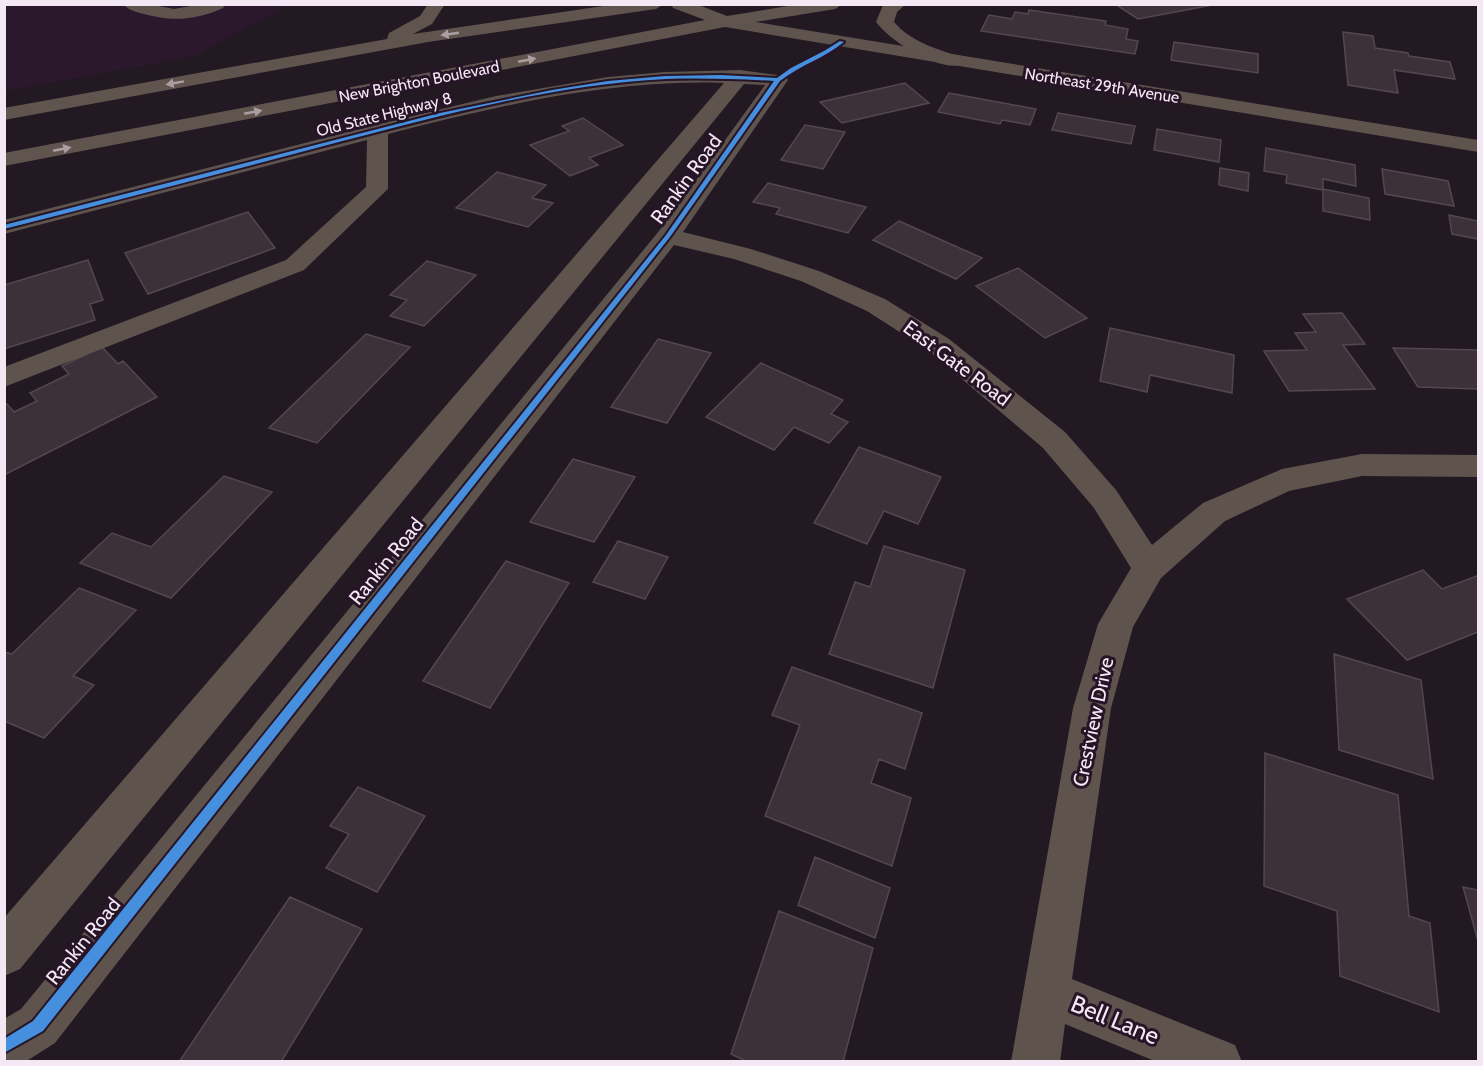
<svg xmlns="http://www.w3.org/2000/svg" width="1483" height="1066" font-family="Cabin,sans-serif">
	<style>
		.built { fill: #2c182d }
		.building { fill: #3d3139; stroke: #52484f; stroke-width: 1.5 }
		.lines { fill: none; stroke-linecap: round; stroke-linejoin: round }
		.minor { fill: #5e544d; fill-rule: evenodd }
		.major { fill: #60544e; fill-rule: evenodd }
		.cycleway-casing { stroke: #261527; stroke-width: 4 }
		.cycleway { fill: #468fdf; fill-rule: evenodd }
		.oneway { fill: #aa9ea1 }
		.labels { text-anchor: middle; stroke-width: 6; stroke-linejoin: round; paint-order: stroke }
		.far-street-label { font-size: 16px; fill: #f4e8f4; stroke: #261527 }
		.street-label { font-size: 20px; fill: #f4e8f4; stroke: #261527 }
		.near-street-label { font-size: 24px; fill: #f4e8f4; stroke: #261527 }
	</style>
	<rect width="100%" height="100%" fill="#221923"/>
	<path class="built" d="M5,5H287L195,56L5,91Z"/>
	<path class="building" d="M1115,4H1218L1138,19Z
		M1029,10L1106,21L1105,25L1128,29L1126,39L1138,41L1135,54L981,31L989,15L1012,19L1015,12L1028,14Z
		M1343,32L1373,36L1375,48L1408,53L1409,56L1450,62L1455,79L1394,70L1398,93L1348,85Z
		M1174,42L1258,54V73L1171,60Z
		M905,83L929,103L842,123L820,102Z
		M949,93L1036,109L1030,125L1002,120L1000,124L938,112Z
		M1058,113L1135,126L1131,144L1052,130Z
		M583,118L623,145L589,158L598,165L570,176L530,145L569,131L562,126Z
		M805,125L845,132L823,169L781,160Z
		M1157,129L1221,140L1219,162L1154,150Z
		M1266,148L1355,165L1356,186L1323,179V190L1286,183L1287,175L1264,171Z
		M1220,168L1249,173L1248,191L1219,185Z
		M1382,169L1448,181L1454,206L1385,194Z
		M497,172L546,185L532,198L553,203L528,227L456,208Z
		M768,183L866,207L848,233L776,214L780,208L753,202Z
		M1323,189L1369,198L1370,220L1323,211Z
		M248,212L275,248L148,294L125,253Z
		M1449,215L1478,221V239L1452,234Z
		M899,221L982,258L956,279L873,240Z
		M88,260L103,300L90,304L95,320L4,349V285Z
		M427,261L476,275L424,326L390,316L407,300L390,295Z
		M1018,268L1087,318L1045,338L976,286Z
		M1342,313L1365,344L1343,345L1375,389L1289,391L1264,351L1307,350L1295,333L1316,332L1303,314Z
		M1110,328L1234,355L1232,393L1150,375L1147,392L1100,381Z
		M366,334L410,347L317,443L269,428Z
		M658,339L711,353L667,423L611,407Z
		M102,347L118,364L123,361L157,397L4,475V405L7,404L14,412L37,401L30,393L69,374L62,366Z
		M1393,348L1478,350V389L1418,387Z
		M761,363L843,400L831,414L848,422L829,443L794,427L774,450L706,417Z
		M859,447L941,477L918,524L884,511L867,544L814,523Z
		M573,459L635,477L594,542L530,522Z
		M224,476L272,492L171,598L80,563L112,533L151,547Z
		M618,541L668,557L645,599L593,582Z
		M884,546L965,570L933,688L829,654L855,582L870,587Z
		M506,561L569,583L490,708L423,681Z
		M1423,570L1442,589L1477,576L1478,578V632L1407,660L1347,599Z
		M79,588L136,610L73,676L94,685L44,738L4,721V652L12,654Z
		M1334,654L1421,680L1433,779L1339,750Z
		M792,667L922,713L905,769L879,759L871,783L911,798L892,866L765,816L800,725L772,715Z
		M1265,753L1398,795L1409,916L1430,923L1439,1012L1340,976L1337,911L1264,886Z
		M358,787L425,816L377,892L326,868L349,834L330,826Z
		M815,857L890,888L875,938L798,905Z
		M1463,887L1478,890V941Z
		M290,897L362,929L281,1062H179Z
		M779,911L873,948L843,1062H748L731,1054Z"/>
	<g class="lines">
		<path class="minor" d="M123,4H148L174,9L202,4H225L223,8C197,20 172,22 144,14C136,12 128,10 123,4Z
			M725,17L1478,140V152L719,26L716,22L719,18Z
			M740,70L785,76L788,80L683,232L751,249L819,271L885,299L949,339L1065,432L1116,490L1152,545L1203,503L1282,469L1362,454L1478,455V477L1362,476L1289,491L1225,521L1161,578L1133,627L1111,708L1072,979L1235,1045L1242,1062H1157L1065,1024L1060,1062H1011L1073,708L1098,624L1131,568L1094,508L1043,448L929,351L867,311L801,281L734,259L674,245L55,1043L25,1062H4V1019L21,1009L659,231L765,85L744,84L20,969L4,976V918L724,83C611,79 497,106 388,134V189L304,270L4,387V367L286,260L366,187L367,140L4,234V220L371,126L496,96L608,77L665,72Z"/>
		<path class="major" d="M428,4H445L432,24L413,34L617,4H664L656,9L428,42L4,120V108L387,39L389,33L420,16Z
			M671,4H696L727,16L800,4H843L835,9L725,27L4,166V153L705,20L673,8Z
			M906,4L897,12L894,22C911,42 937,49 961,57L963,61L961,65C937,71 890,41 876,22L883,5Z"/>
		<defs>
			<path id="cycleway" d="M840,41L844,42C825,58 800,65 780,81L670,237L43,1031L4,1053V1039L33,1021L666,235L774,81C738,79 702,78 666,79C548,85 433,118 320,147C215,175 110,202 4,229V225L440,113L552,90L608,81L665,76L721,75L777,78L791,68L824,51Z"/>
		</defs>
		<use href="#cycleway" class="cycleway-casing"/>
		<use href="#cycleway" class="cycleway"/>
	</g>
	<defs><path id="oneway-solid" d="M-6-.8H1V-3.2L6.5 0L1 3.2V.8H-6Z" transform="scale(1.5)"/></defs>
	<g class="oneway">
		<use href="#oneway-solid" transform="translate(450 34) rotate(172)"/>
		<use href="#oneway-solid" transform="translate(527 60) rotate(-11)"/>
		<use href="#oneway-solid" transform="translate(175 83) rotate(170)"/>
		<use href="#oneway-solid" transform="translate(253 112) rotate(-11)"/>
		<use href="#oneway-solid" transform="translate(62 149) rotate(-11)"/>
	</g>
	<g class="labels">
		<g class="far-street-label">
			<text transform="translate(419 81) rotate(-11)" y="6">New Brighton Boulevard</text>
			<text transform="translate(1102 85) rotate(9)" y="6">Northeast 29th Avenue</text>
			<text transform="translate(384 114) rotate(-14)" y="6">Old State Highway 8</text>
		</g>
		<g class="street-label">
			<text transform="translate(686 179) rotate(-54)" y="7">Rankin Road</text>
			<text transform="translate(957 363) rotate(37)" y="7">East Gate Road</text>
			<text transform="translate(386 561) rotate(-51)" y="7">Rankin Road</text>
			<text transform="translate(1093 722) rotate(-78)" y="7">Crestview Drive</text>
			<text transform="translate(83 941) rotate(-51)" y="7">Rankin Road</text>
		</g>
		<g class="near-street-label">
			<text transform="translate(1115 1020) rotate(22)" y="8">Bell Lane</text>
		</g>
	</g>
	<rect width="1483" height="1066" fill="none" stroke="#f4e8f4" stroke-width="12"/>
</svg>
